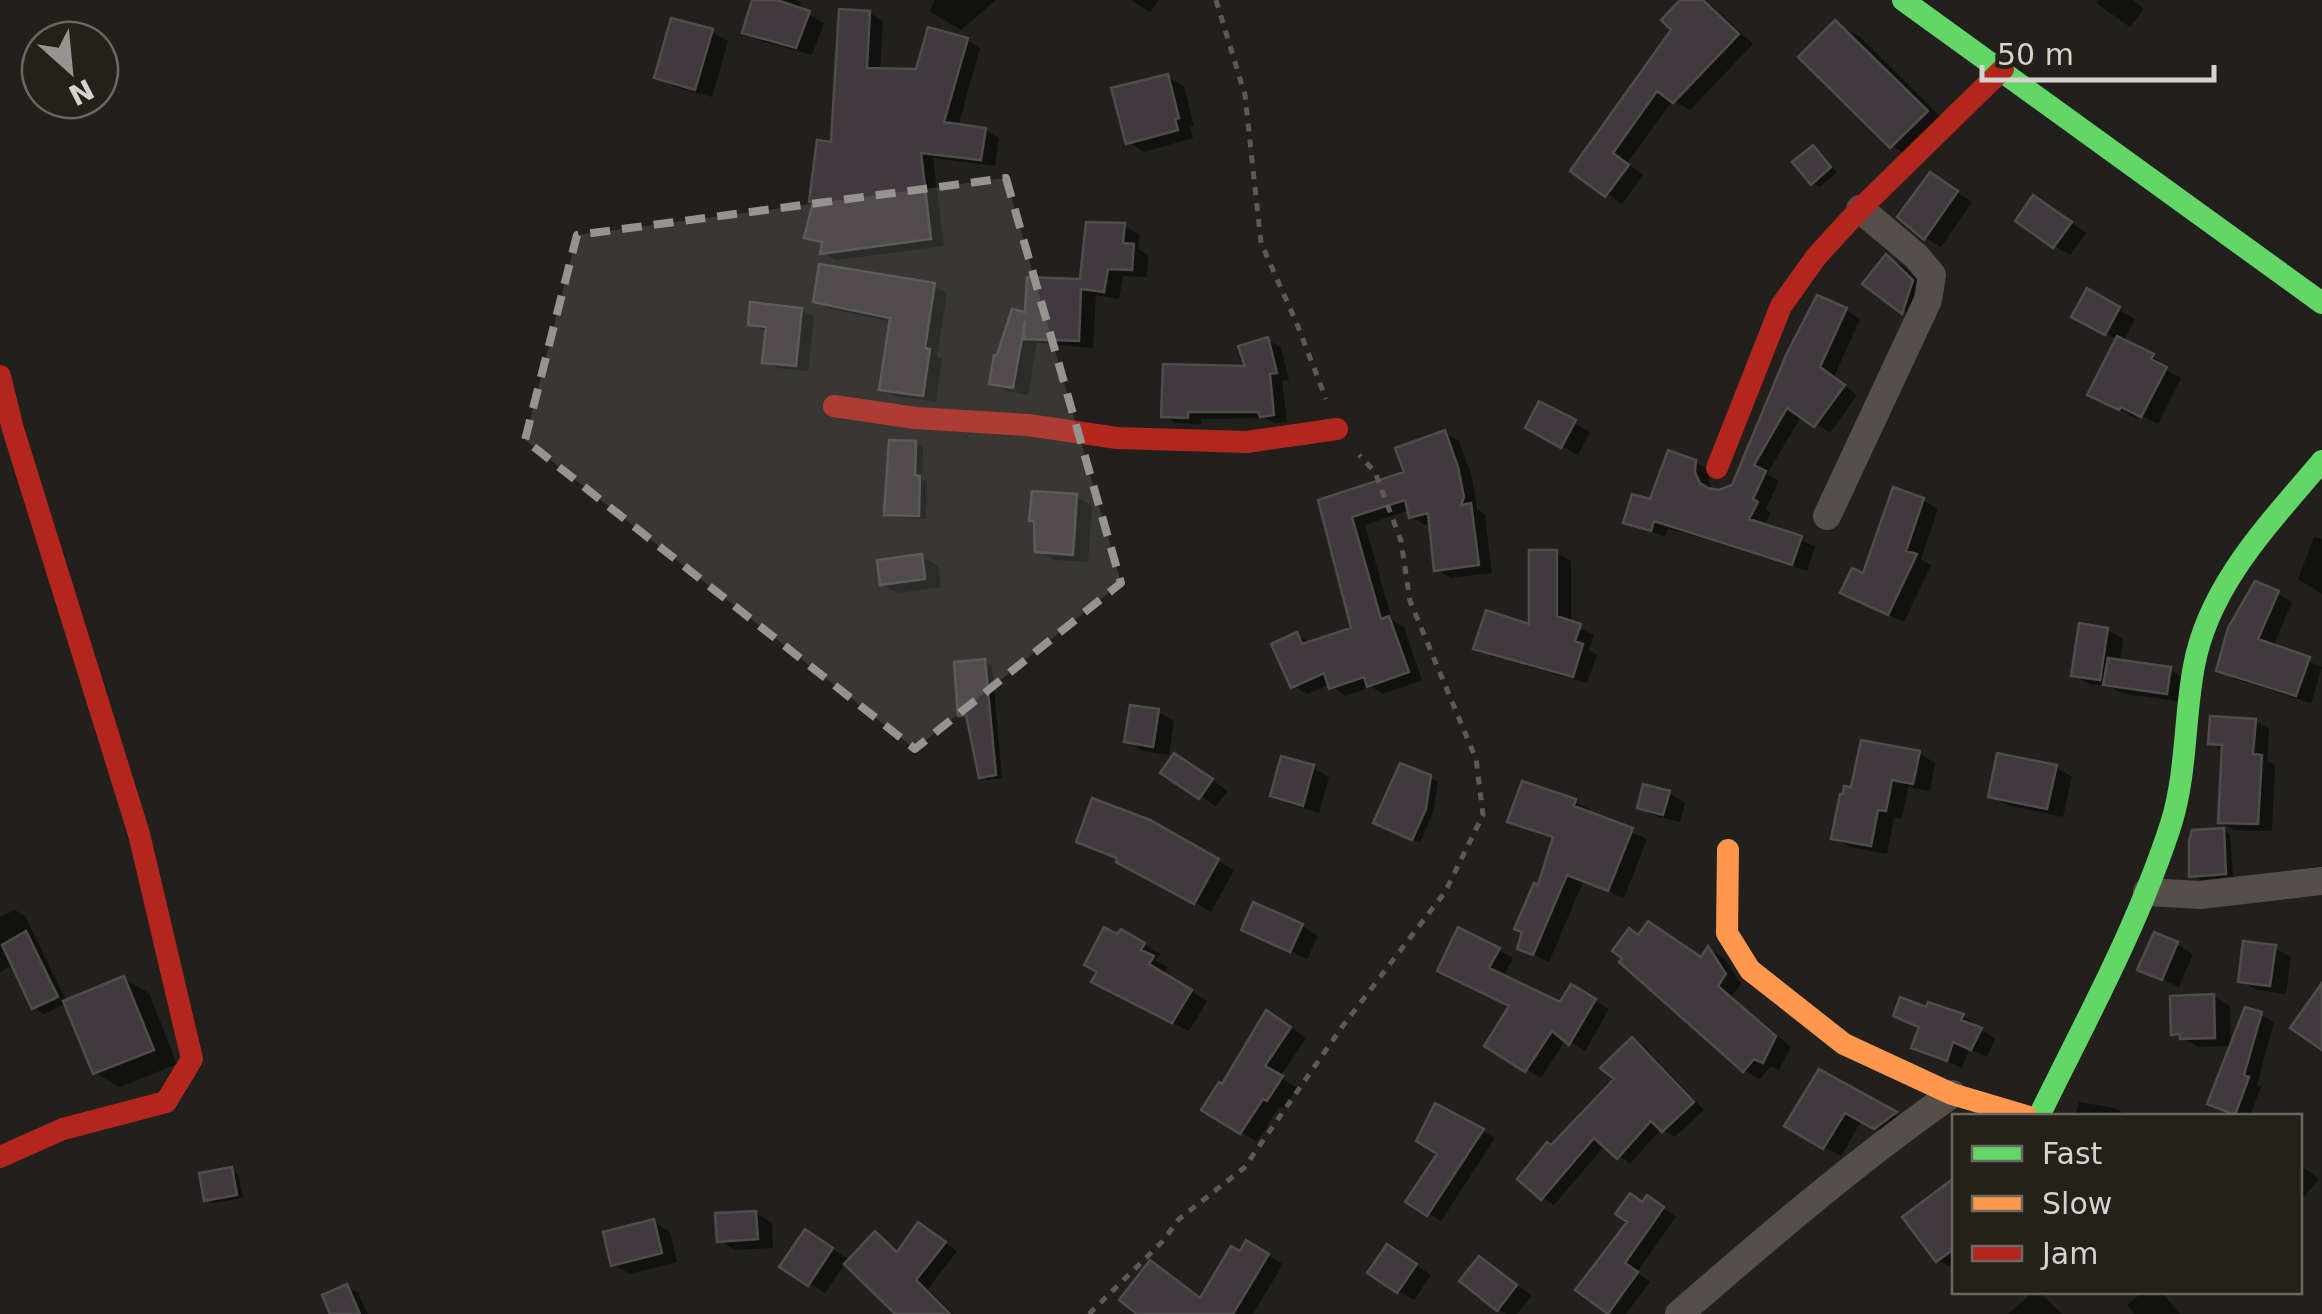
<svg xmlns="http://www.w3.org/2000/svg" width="2322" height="1314" font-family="'DejaVu Sans',sans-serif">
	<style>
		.shadow { fill: #0007 }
		.building { fill: #41393e; stroke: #4e4d4c; stroke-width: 2.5 }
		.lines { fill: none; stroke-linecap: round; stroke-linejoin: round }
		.path { stroke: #5d5956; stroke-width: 5; stroke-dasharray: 8 8; stroke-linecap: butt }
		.street { stroke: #554f4b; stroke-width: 28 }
		.fast { stroke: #63d668; stroke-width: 22 }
		.slow { stroke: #ff974d; stroke-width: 22 }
		.jam { stroke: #b3261e; stroke-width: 22 }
		.marked { fill: #969490; fill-opacity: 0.2; stroke: #969490; stroke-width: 8; stroke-dasharray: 20 12; stroke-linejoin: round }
	</style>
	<rect width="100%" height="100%" fill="#21201c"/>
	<path class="shadow" d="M755,0H796L801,3L799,10L824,23L812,55L760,41L745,31Z
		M935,0H996L961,30L929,11Z
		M1131,0H1159L1150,12Z
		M1683,0H1706L1753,44L1690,110L1673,100L1627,163L1643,175L1622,204L1573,170L1674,30Z
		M2099,0H2133L2144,9L2130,27L2096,3Z
		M870,13L883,21L880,71L918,72L967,40L980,48L958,127L986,130L999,138L995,166L933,158L944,246L836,260L823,252L824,245L807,237Z
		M1836,23L1860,37L1951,127L1916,160L1892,146Z
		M712,32L728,41L712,97L673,86L657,77Z
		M1167,77L1184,86L1194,126L1190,127L1193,138L1144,152L1128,142Z
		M1813,148L1837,172L1820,187L1813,183Z
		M1946,185L1972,202L1941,247L1925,238Z
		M2050,208L2086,233L2070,255L2054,246Z
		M1124,226L1139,234L1138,249L1148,255L1147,277L1123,276L1119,299L1096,295L1093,348L1037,343L1028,395L1007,391L992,383L1028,316L1082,282Z
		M1887,257L1903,266L1929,291L1919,321L1866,283Z
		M934,286L947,293L937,356L942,359L936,402L895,396L882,389L892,322L830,309L816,301Z
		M2088,292L2135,319L2123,342L2169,366L2166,370L2181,378L2158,424L2138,414L2136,418L2107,403L2118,340L2074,316Z
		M801,310L814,317L808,371L777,368L765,361L768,332L750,324Z
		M1846,310L1860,319L1834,377L1857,395L1830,433L1802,415L1767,474L1779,481L1766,509L1771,513L1764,526L1815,546L1807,571L1668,528L1665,537L1626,521L1695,462L1710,471L1709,482L1714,492L1734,487Z
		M1268,340L1281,348L1289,380L1282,381L1287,422L1275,423L1266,418L1201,419V424L1176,423L1163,415L1248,369Z
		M1540,404L1590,432L1578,455L1528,427Z
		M1444,433L1459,441L1472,477L1477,509L1485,514L1492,573L1451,578L1437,570L1431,524L1426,525L1411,517L1410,510L1365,525L1392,620L1404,627L1422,680L1383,694L1372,687L1345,696L1330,684L1307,694L1293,686L1297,635L1312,644L1354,629L1321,501L1407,474Z
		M916,443L923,448L922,479L927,482L926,519L894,517L887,513Z
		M1076,496L1092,506L1088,562L1054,560L1037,551Z
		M1923,500L1938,509L1921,559L1931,565L1904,622L1859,601L1865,576Z
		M2314,537L2322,539V594L2298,579Z
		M1556,552L1571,561V624L1594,635L1589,650L1597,655L1587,683L1491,656L1476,648L1531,627Z
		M921,556L938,566L941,587L898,593L882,584Z
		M2278,594L2292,602L2273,647L2322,667L2311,703L2234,679L2219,670Z
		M2107,630L2123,639L2120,663L2170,670L2186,679L2183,702L2122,693L2111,687L2090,684L2074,675Z
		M984,661L992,666L1002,778L988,780L981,776L968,718L961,714Z
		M1158,712L1174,721L1169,755L1143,751L1127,741Z
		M2255,721L2269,729L2267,761L2275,765L2272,831L2235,830L2221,822L2224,751L2210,743Z
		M1919,753L1935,763L1930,791L1908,787L1902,819L1894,817L1887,854L1850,847L1834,838L1853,790Z
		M1191,765L1228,791L1216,806L1164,772Z
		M2056,767L2072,777L2063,817L2007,805L1990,796Z
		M1313,768L1329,777L1319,813L1289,804L1273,795Z
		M1430,778L1438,782L1433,813L1420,842L1383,826Z
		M1669,793L1685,803L1680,822L1656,816L1640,807Z
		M1575,802L1591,810L1589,815L1647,839L1624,898L1583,882L1549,962L1520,948L1555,840L1510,821Z
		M1149,822L1234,870L1211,912L1119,859L1079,841Z
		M2223,830L2230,834L2233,877L2201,880L2193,875Z
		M15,910L25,916L67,1002L124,979L149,993L177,1064L120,1087L95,1073L67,1003L44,1014L33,1007L15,971L9,967L0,972V917Z
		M1302,926L1318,936L1307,959L1260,938Z
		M1460,930L1513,958L1503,978L1561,1005L1572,988L1609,1009L1585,1051L1566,1039L1541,1078L1487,1045L1512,1006Z
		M1122,932L1160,954L1156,960L1168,967L1164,975L1207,1001L1189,1031L1110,990L1100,971Z
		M2176,944L2193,954L2179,987L2140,969Z
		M2275,948L2291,957L2286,994L2257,990L2241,981Z
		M1709,949L1724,958L1741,984L1732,996L1791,1047L1779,1070L1771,1066L1760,1079L1744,1070L1702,959Z
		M2214,996L2230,1006L2231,1046L2198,1047L2174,1033Z
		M1928,1010L1963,1016L1995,1039L1987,1057L1969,1049L1962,1068L1914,1047Z
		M2261,1015L2274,1022L2257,1085L2261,1087L2250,1116H2239L2210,1103Z
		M1283,1022L1306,1038L1280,1077L1297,1088L1285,1108L1280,1106L1257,1142L1205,1109Z
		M1632,1040L1644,1046L1704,1110L1675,1137L1661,1129L1630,1164L1605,1145L1554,1205L1543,1198L1552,1148L1618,1078Z
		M1820,1072L1910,1123L1892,1137L1862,1120L1841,1156L1788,1125Z
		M2079,1102L2115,1108L2122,1112L2121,1116H2076Z
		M1436,1107L1495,1138L1441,1221L1409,1201L1441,1153Z
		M2300,1165L2319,1179L2304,1197L2300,1195Z
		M231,1170L238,1174L243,1198L213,1203L206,1199Z
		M1954,1182V1268L1937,1260Z
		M1644,1204L1661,1206L1676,1217L1637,1272L1650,1282L1626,1314H1613L1578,1289Z
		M756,1213L772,1223L773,1248L735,1250L719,1240Z
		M654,1222L670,1232L677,1262L630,1274L613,1264Z
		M932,1233L957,1251L928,1289L953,1314H899L846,1262L825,1293L783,1267L821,1242L850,1260L876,1234L900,1252Z
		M1247,1244L1283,1264L1253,1314H1144L1151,1263L1203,1298Z
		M1403,1256L1431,1275L1414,1300L1398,1291Z
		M1480,1259L1532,1296L1517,1314H1507L1498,1309Z
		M347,1287L358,1293L368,1314H333Z
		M2033,1292L2042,1295L2062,1314H2008Z
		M2143,1292H2157L2165,1296L2180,1314H2134L2127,1305Z"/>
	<path class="building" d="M752,0H777L810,11L796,48L742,33Z
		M1680,0H1703L1739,34L1673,103L1657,91L1613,153L1629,165L1605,197L1570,171L1671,30L1661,20Z
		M839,9L870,11L867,68L916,69L928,27L968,38L944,122L986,128L981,160L921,153L931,239L820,254L822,242L804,238L813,202H809L817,140L831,142Z
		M671,18L713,29L695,90L654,78Z
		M1835,20L1928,111L1890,148L1798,57Z
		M1168,74L1179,118L1175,119L1178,130L1126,144L1111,88Z
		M1813,145L1831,167L1811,185L1792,162Z
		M1930,172L1958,191L1924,240L1897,217Z
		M2033,195L2072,222L2053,248L2015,221Z
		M1086,222L1125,223L1123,243L1134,244L1132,270L1108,269L1104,292L1081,289L1079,341L1024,339L1025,321L1013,388L989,384L994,355H997L1012,309L1025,312L1027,277L1080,279Z
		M1886,254L1913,280L1902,314L1862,284Z
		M819,264L935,283L925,348L930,349L923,396L879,390L890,318L813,302Z
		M2087,288L2120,307L2105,335L2071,317Z
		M1817,295L1847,308L1820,367L1845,385L1814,427L1787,408L1754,465L1766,471L1753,499L1758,502L1749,519L1802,536L1792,565L1654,521L1651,531L1623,523L1632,494L1650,499L1668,450L1696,460L1695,472L1700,483L1708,488L1719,490L1732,485L1787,353Z
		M750,302L802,308L796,366L762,363L766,327L748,325Z
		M2117,336L2154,354L2151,359L2167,367L2141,417L2121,407L2119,410L2087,395Z
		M1268,337L1277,373L1270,374L1274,415L1260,417L1258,412H1188V418L1161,417L1163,364L1245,366L1238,346Z
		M1539,401L1576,420L1561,448L1525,428Z
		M1445,430L1458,467L1464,497L1461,505L1471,503L1479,565L1434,571L1428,513L1409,518L1405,500L1352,517L1381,619L1389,616L1409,672L1367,687L1364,677L1329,689L1324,673L1291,688L1271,644L1297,632L1302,644L1351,628L1318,500L1404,472L1395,448Z
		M889,440L916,441L915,475L920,476L919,516L884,515Z
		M1893,487L1924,498L1906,551L1917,554L1888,615L1840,593L1852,568L1863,573Z
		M1032,491L1077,494L1073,555L1035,552L1034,521H1029Z
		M1529,550H1557V616L1581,624L1575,641L1583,644L1573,677L1473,649L1486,610L1529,624Z
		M922,554L925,579L880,585L877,560Z
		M2255,581L2279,591L2258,639L2310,657L2296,696L2216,671L2228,628Z
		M2079,623L2108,628L2100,680L2071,676Z
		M2108,658L2171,667L2167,694L2103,685Z
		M985,659L996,775L979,778L966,715L958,716L954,662Z
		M1130,705L1159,709L1153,747L1124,742Z
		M2210,716L2256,719L2253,754L2262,755L2258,824L2218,823L2222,745L2208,744Z
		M1861,740L1920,751L1913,784L1892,780L1886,811L1878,810L1871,846L1831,839L1840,794H1843L1844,786L1851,787Z
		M1174,753L1213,779L1199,799L1160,773Z
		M1997,753L2057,765L2047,809L1988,797Z
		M1281,756L1314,765L1303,806L1270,796Z
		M1400,763L1431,775L1426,809L1412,840L1373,823Z
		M1522,781L1576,799L1574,806L1633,828L1608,891L1567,875L1533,955L1517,949L1522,932L1514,929L1534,883L1538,885L1553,837L1507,822Z
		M1643,784L1670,791L1663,815L1637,808Z
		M1092,798L1150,820L1219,859L1194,904L1116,862L1117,858L1076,842Z
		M2224,828L2226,874L2189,877V841L2192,830Z
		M1253,902L1303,924L1290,952L1241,930Z
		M1648,921L1701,957L1708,946L1726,974L1718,986L1776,1036L1763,1063L1754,1059L1743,1072L1619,962L1622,958L1612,951L1629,928L1638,935Z
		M1104,927L1117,934L1121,929L1145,943L1141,950L1154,956L1149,964L1192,990L1172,1023L1091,982L1097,972L1084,965Z
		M1458,927L1500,948L1489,968L1560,1002L1571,984L1596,999L1569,1045L1552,1031L1525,1072L1484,1046L1509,1006L1437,971Z
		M26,931L58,997L32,1009L2,945Z
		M2154,932L2178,942L2162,980L2137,970Z
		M2243,941L2276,945L2270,986L2238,982Z
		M124,976L154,1050L93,1074L63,1001Z
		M2322,983V1050L2290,1028Z
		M2214,994L2215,1038L2180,1039V1034L2171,1035L2170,996Z
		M1900,997L1926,1007L1928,1002L1964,1014L1961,1020L1982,1028L1971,1050L1953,1042L1947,1061L1911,1048L1919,1027L1893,1016Z
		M2245,1007L2262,1012L2244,1075L2249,1077L2235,1115L2207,1104Z
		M1266,1010L1291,1027L1265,1066L1283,1076L1267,1101L1263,1099L1240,1134L1201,1110L1219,1082L1222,1084Z
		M1632,1037L1694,1102L1662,1132L1651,1121L1617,1159L1594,1138L1541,1200L1517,1179L1547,1142L1551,1145L1614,1079L1600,1068Z
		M1819,1069L1897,1112L1874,1129L1845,1113L1823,1149L1784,1126Z
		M1435,1103L1484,1129L1427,1216L1405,1202L1437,1154L1416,1141Z
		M232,1167L237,1195L204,1201L199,1173Z
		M1954,1178V1249L1936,1262L1902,1217Z
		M1630,1193L1642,1202L1647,1195L1664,1207L1625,1263L1638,1272L1608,1314L1575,1290L1627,1222L1615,1214Z
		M756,1211L758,1239L717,1242L715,1213Z
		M654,1219L662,1253L611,1266L603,1232Z
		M918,1222L946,1242L916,1280L950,1314H895L844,1264L875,1231L897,1252Z
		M805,1229L833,1248L808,1286L779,1267Z
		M1246,1240L1269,1254L1233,1314H1137L1119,1300L1150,1260L1200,1298L1231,1246L1240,1251Z
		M1387,1244L1417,1264L1397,1293L1367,1273Z
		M1479,1256L1517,1285L1497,1311L1459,1281Z
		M347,1284L360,1314H330L322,1295Z"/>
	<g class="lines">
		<path class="path" d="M1216,0L1245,95L1261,243L1297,324L1326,399
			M1089,1314L1163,1241L1179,1219L1244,1168L1342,1027L1445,892L1483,815L1476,759L1410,601L1401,541L1375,472L1359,455"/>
		<path class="street" d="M1827,516L1928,300L1932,275L1916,256L1860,209
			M2147,892L2200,895L2322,881
			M1679,1314C1768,1237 1855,1162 1952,1094"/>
		<path class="fast" d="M1903,0L2322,303
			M2039,1116C2086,1020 2138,926 2171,824C2187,773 2184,718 2194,666C2209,584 2271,522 2322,461"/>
		<path class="slow" d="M1728,850L1727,933L1750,970L1844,1044L1952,1094L2026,1116"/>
		<path class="jam" d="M0,376L13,429L139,834L192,1059L166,1102L63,1129L0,1157
			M834,406L915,418L1028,425L1117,438L1246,442L1337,429
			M1717,468L1781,306L1816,257L1860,209L2003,69"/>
	</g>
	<path class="marked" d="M1006,178L1121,583L915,749L525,440L577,235Z"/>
	<rect x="1952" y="1114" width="350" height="180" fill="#242119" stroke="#6b6861" stroke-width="2.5"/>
	<rect x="1972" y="1146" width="50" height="15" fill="#63d668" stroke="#6b6861" stroke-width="2.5"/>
	<text x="2042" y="1164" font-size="30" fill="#d5d3ce">Fast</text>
	<rect x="1972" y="1196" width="50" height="15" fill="#ff974d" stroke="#6b6861" stroke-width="2.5"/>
	<text x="2042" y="1214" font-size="30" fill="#d5d3ce">Slow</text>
	<rect x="1972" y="1246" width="50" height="15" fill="#b3261e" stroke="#6b6861" stroke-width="2.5"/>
	<text x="2042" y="1264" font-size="30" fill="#d5d3ce">Jam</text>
	<g transform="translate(70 70) rotate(153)"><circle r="48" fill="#242119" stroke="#6b6861" stroke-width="2.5"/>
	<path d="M0-8L18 38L0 25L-18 38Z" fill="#969490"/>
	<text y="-15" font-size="28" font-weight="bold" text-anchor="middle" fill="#d5d3ce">N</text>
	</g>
	<path d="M1982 65v15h232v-15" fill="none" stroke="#d5d3ce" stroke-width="5"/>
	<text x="1997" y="65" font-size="30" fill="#d5d3ce" stroke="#242119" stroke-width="8" paint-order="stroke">50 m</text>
</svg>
